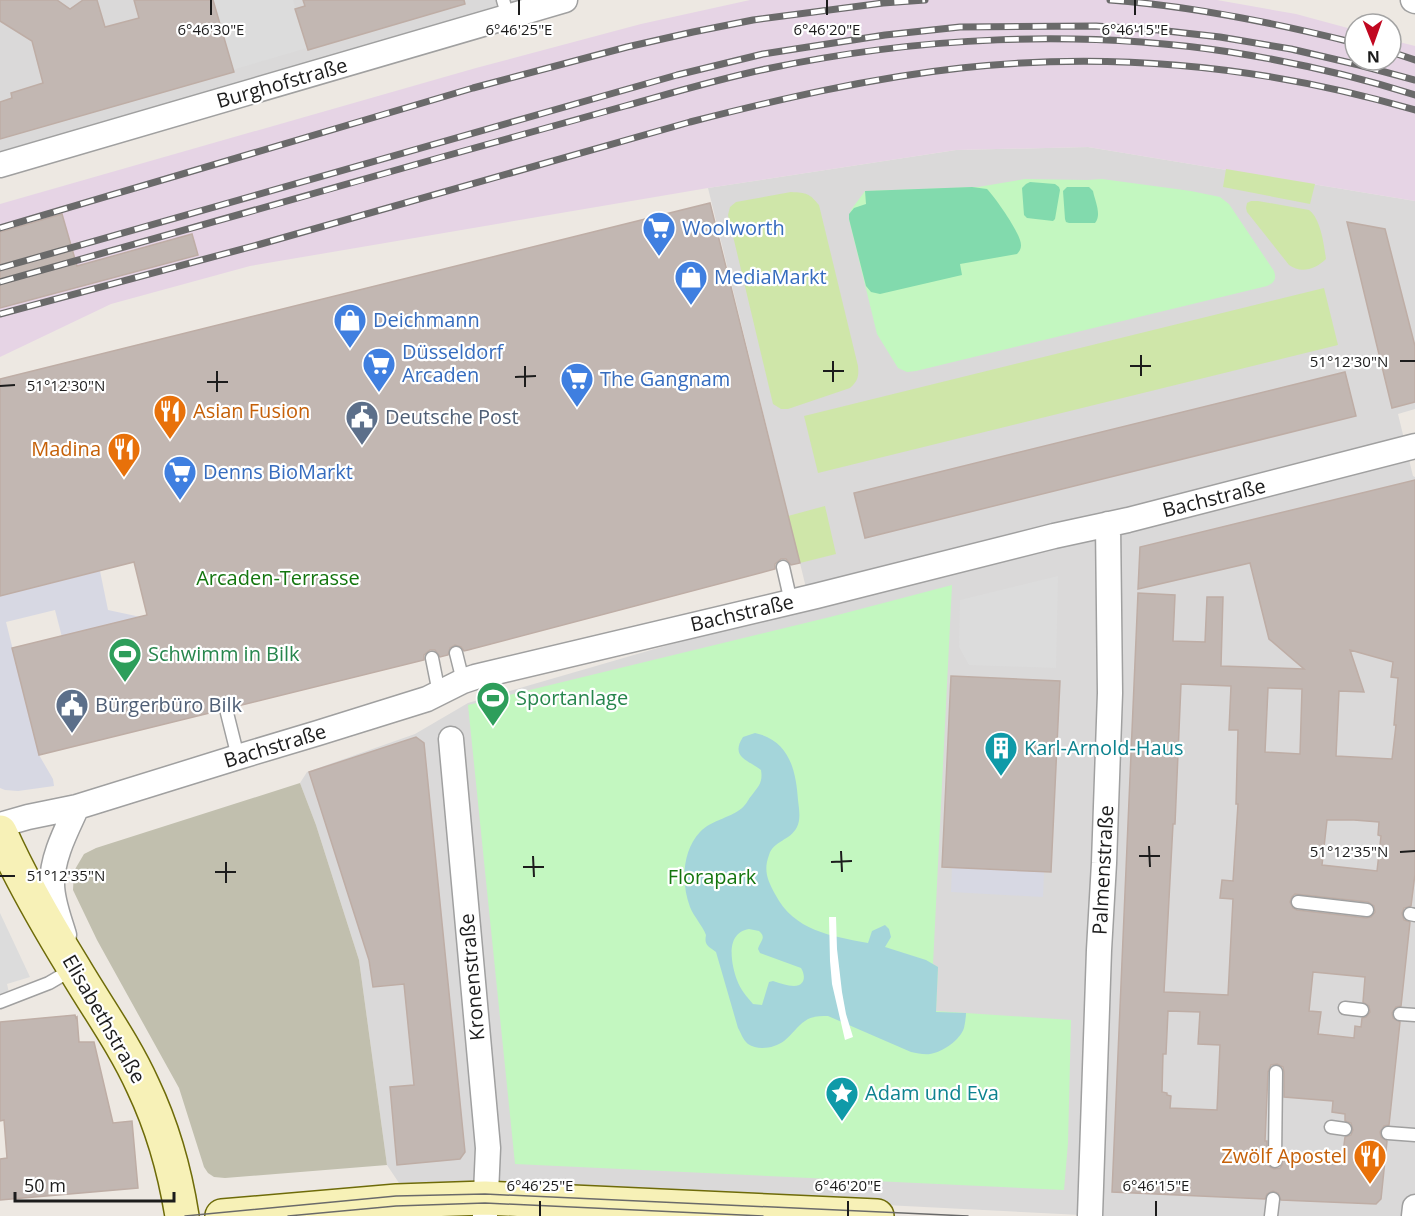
<svg xmlns="http://www.w3.org/2000/svg" width="1415" height="1216" font-family="'Open Sans',sans-serif">
	<style>
		.residential { fill: #dad9d9 }
		.industrial { fill: #e6d4e5 }
		.construction { fill: #c1bfae }
		.grass { fill: #cfe6a9 }
		.park { fill: #c3f7c0 }
		.pitch { fill: #82daad }
		.parking { fill: #dcdcdc }
		.plaza { fill: #d7d8e3 }
		.water { fill: #a4d5da; fill-rule: evenodd }
		.pier { fill: #fff }
		.building { fill: #c2b7b2; stroke: #beada5; stroke-width: 1.5; fill-rule: evenodd }
		.lines { fill: none; stroke-linecap: round; stroke-linejoin: round }
		.lane-casing { stroke: #a0a0a0; stroke-width: 15 }
		.street-casing { stroke: #a0a0a0; stroke-width: 27 }
		.secondary-casing { stroke: #6e6b09; stroke-width: 36 }
		.lane { stroke: #fff; stroke-width: 12 }
		.street { stroke: #fff; stroke-width: 24 }
		.secondary { stroke: #f7f1b7; stroke-width: 33 }
		.tram { stroke: #6a6a6a; stroke-width: 1.5 }
		.rail-casing { stroke: #6a6a6a; stroke-width: 7 }
		.rail { stroke: #fff; stroke-width: 4.5; stroke-dasharray: 14; stroke-linecap: butt }
		.ticks { fill: none; stroke: #1c1c1c; stroke-width: 2 }
		.labels { text-anchor: middle; stroke-width: 4.5; stroke-linejoin: round; paint-order: stroke }
		.street-label { font-size: 20px; fill: #1c1c1c; stroke: #fff }
		.shop-label { font-size: 20px; fill: #366cbe; stroke: #fff; text-anchor: start }
		.food-label { font-size: 20px; fill: #c56008; stroke: #fff; text-anchor: end }
		.service-label { font-size: 20px; fill: #4e5e75; stroke: #fff; text-anchor: start }
		.park-label { font-size: 20px; fill: #14760f; stroke: #fff }
		.leisure-label { font-size: 20px; fill: #27864d; stroke: #fff; text-anchor: start }
		.culture-label { font-size: 20px; fill: #0d838f; stroke: #fff; text-anchor: start }
		.ticks-label { font-size: 15px; text-anchor: middle; fill: #1c1c1c; stroke: #fff; stroke-width: 4.5; stroke-linejoin: round; paint-order: stroke }
	</style>
	<rect width="100%" height="100%" fill="#ede8e2"/>
	<path class="residential" d="M0,0H550L0,162Z
		M1088,147L1415,201V409L1398,414L1413,476L1415,477V1216H1101L495,1185L401,1186L387,1165L359,960L316,825L300,783L307,772L415,734L468,703L810,604L708,188L956,150Z"/>
	<path class="industrial" d="M750,0H1217L1296,14L1355,30V60H1391V40L1415,46V201L1088,147L956,150L708,188L250,266L111,304L0,357V204L476,68L641,24Z"/>
	<path class="construction" d="M300,783L316,825L359,960L387,1165L225,1178L214,1177L208,1173L204,1167L179,1088L97,940L73,890L74,871L84,854L96,848Z"/>
	<path class="grass" d="M1226,169L1315,184L1310,204L1223,187Z
		M791,192C807,193 809,193 819,205L858,366C859,376 858,381 850,388L788,409H781L773,404L728,215L730,207L736,202Z
		M1251,201H1258L1309,210C1321,219 1324,245 1326,259C1316,269 1301,274 1289,265L1247,212L1246,208L1247,203Z
		M1324,288L1338,345L818,473L804,416Z
		M825,506L836,554L800,563L788,516Z"/>
	<path class="park" d="M1025,179L1087,180L1102,179L1191,191L1220,197L1229,204L1274,271C1277,279 1274,283 1267,286L916,371L907,372L898,368L877,334L849,219L851,210L865,191L978,187Z
		M952,585L933,964L938,967L936,1011L1071,1020L1068,1143L1064,1190L515,1164L468,705L830,617Z"/>
	<path class="pitch" d="M1030,182L1055,184L1059,187L1060,190L1055,219L1053,221L1027,218L1024,215L1022,188L1026,184Z
		M972,187L987,189C995,197 1017,229 1020,240C1022,246 1021,250 1017,254L960,264L962,275L880,294L871,292L866,286L849,219V214L854,208L866,204L865,191Z
		M1067,187H1089L1093,191C1095,201 1102,215 1095,223H1069L1066,222L1065,219L1063,191Z"/>
	<path class="parking" d="M212,0H293L307,48L232,70Z
		M1058,576L1056,668L969,665L959,647L960,600Z
		M0,913L30,977L7,984L9,993L0,995Z"/>
	<path class="plaza" d="M100,571L108,610L192,628L71,672L55,610L6,622L39,755L53,779L54,786L18,791L5,790L0,788V596Z
		M952,867L1044,872L1043,897L951,892Z"/>
	<path class="water" d="M755,733C789,740 796,770 798,800C799,809 801,819 797,827C790,841 774,840 769,855C763,871 768,881 775,894C794,931 831,936 868,943L872,931L885,925L889,929L891,937L885,947L926,960L938,967L936,1012L966,1013C966,1018 965,1023 964,1028C960,1040 943,1052 930,1054C924,1055 917,1053 911,1052L828,1016C820,1016 812,1016 805,1021C797,1026 792,1035 784,1041C775,1048 758,1051 748,1044C743,1040 741,1033 738,1028L716,952C708,946 704,945 706,935C702,925 694,917 690,907C681,883 682,851 700,832C712,819 733,818 744,806C747,803 749,798 752,795C759,786 763,782 761,770C748,760 730,757 743,737ZM749,929L759,931C767,938 760,941 758,949L760,953L801,968C806,976 805,986 794,986C787,986 780,983 773,981L769,982L762,1005L753,1004C747,997 740,989 737,980C731,963 725,933 749,929Z"/>
	<path class="pier" d="M829,917H836L837,949L842,992L846,1014L853,1037L845,1040L832,984L830,961Z"/>
	<path class="building" d="M0,0H57L70,9L83,0H97L105,27L139,18L134,0H213L234,72L0,139V102L12,98L11,93L43,83L32,41L0,21Z
		M303,0H464L465,4L308,50L295,9L305,6Z
		M710,203L800,563L791,565L786,559H781L775,564V569L468,650L464,651L461,647L455,645L450,648L448,655L440,657L435,650H430L424,655V660L234,707L229,701H223L218,706V711L39,755L12,648L147,615L134,562L0,596V379Z
		M62,214L77,266L192,234L198,255L0,308V232Z
		M1347,222L1385,229L1415,346V402L1392,408Z
		M1345,372L1356,416L865,538L854,493Z
		M1415,480V874L1411,906L1404,908L1402,913L1404,920L1410,922L1401,1006L1396,1007L1392,1013L1393,1018L1400,1022L1389,1125L1384,1126L1380,1132L1381,1137L1387,1141L1381,1199L1376,1204L1281,1200L1278,1193L1273,1191L1267,1194L1265,1199L1112,1192L1138,593L1175,595L1173,641L1205,642L1207,597H1223L1221,666L1304,669L1269,639L1250,563L1138,589L1140,547ZM1350,650L1393,662L1391,677L1398,678L1394,725H1396L1392,759L1336,756L1339,691L1364,692ZM1181,684L1231,686L1229,730H1238L1236,804H1238L1233,881L1222,880L1220,898L1233,899L1228,995L1164,992L1173,824H1175ZM1268,688L1302,689L1300,754L1265,752ZM1327,820H1354L1379,822L1378,835L1381,836L1377,871L1322,865ZM1295,894L1368,902L1374,906L1375,912L1371,917L1366,918L1297,910L1293,908L1290,902L1292,897ZM1313,972L1365,977L1363,1002L1369,1006L1370,1012L1366,1017L1362,1018L1361,1027L1355,1026L1354,1038L1318,1034L1321,1012L1309,1011ZM1168,1011L1200,1012L1198,1044L1220,1045L1217,1110L1170,1108L1171,1096L1167,1095V1093L1162,1092L1163,1054H1166ZM1277,1064L1283,1067L1284,1072V1097L1333,1101L1332,1112L1345,1114V1121L1351,1123L1353,1130L1351,1135L1345,1137L1342,1160L1283,1156L1282,1165L1280,1168L1274,1169L1268,1166L1267,1161V1141H1265L1268,1072L1271,1065Z
		M951,676L1060,681L1051,872L942,867Z
		M416,737L424,743L465,1152L460,1159L397,1165L390,1087L414,1085L404,984L373,987L369,960L309,772Z
		M75,1015L76,1018L77,1017L79,1042H94L113,1123L132,1121L138,1188L0,1200V1159L7,1158L4,1120L0,1121V1022Z"/>
	<g class="lines">
		<defs>
			<path id="lane" d="M503,0L508,17
				M783,567L791,602
				M456,653L463,681
				M432,658L439,693
				M226,709L238,757
				M1298,902L1367,910
				M1410,914L1415,915
				M0,1002L49,983L73,969
				M1345,1008L1362,1010
				M1400,1014L1415,1015
				M1331,1127L1345,1129
				M1388,1133L1415,1135
				M1275,1161L1276,1072
				M1271,1216L1273,1199"/>
			<path id="street" d="M1413,0L1415,1
				M0,165L565,0
				M451,739L488,1148L485,1216
				M0,825L28,817L77,807L238,757L318,733L427,699L463,681L475,677L816,596L1054,536L1128,520L1415,446
				M64,935C59,918 52,901 52,884C52,857 66,831 77,807
				M1090,1216L1099,950L1104,863L1110,693L1108,524
				M1414,1216L1415,1207"/>
			<path id="secondary" d="M0,832C21,879 47,924 74,968C97,1007 124,1044 143,1086C162,1126 175,1172 182,1216
				M222,1216L397,1201L485,1198L877,1216"/>
		</defs>
		<use href="#lane" class="lane-casing"/>
		<use href="#street" class="street-casing"/>
		<use href="#secondary" class="secondary-casing"/>
		<use href="#lane" class="lane"/>
		<use href="#street" class="street"/>
		<use href="#secondary" class="secondary"/>
		<path class="tram" d="M185,1216L396,1196L485,1194L968,1216
			M288,1216L396,1206L485,1203L763,1216"/>
		<defs>
			<path id="rail" d="M1110,0C1193,6 1275,23 1355,43
				M1391,52L1415,60
				M0,228L473,88L627,47L693,32L753,20L883,3L925,0
				M0,268L677,75L763,54L885,35L960,27L1096,26L1158,30L1220,37L1291,49L1359,65L1415,80
				M0,282C145,241 290,201 435,159C498,141 562,124 625,106C672,93 719,79 766,69C916,37 1078,29 1230,52C1293,62 1355,76 1415,95
				M0,314L261,244L690,122C780,99 870,78 961,68C1114,51 1268,67 1415,110"/>
		</defs>
		<use href="#rail" class="rail-casing"/>
		<use href="#rail" class="rail"/>
	</g>
	<path class="ticks" d="M211,0V15M519,0V15M827,0V15M1135,0V15M1141,355V376M833,361V382M1400,361H1415M525,366V387M1130,366H1151M217,371V392M823,371H844M515,377L536,376M207,382H228M0,386L15,385M1149,846L1150,867M841,851L842,872M1400,852L1415,851M533,856L534,877M1139,856H1160M226,862V883M831,862L852,861M523,867H544M215,872H236M0,876H15M540,1201V1216M848,1201V1216M1156,1201V1216"/>
	<defs>
		<symbol id="supermarket-pin" viewBox="-11 -11 22 30"><path d="M0 17L-7.5 6A9.5 9.5 0 1 1 7.5 6Z" fill="#3f7fe0" stroke="#fff"/><path d="M-6-5.5h2.5l.6 2H6L4.5 2H-2.5L-4.4-4H-6ZM-1.5 3.2a1.3 1.3 0 1 0 .1 0ZM3 3.2a1.3 1.3 0 1 0 .1 0Z" fill="#fff"/></symbol>
		<symbol id="shop-pin" viewBox="-11 -11 22 30"><path d="M0 17L-7.5 6A9.5 9.5 0 1 1 7.5 6Z" fill="#3f7fe0" stroke="#fff"/><path d="M-5-2.5h2.3a2.7 3.5 0 0 1 5.4 0H5L5.5 6h-11ZM-1.5-2.5h3a1.5 2.3 0 0 0-3 0Z" fill="#fff"/></symbol>
		<symbol id="restaurant-pin" viewBox="-11 -11 22 30"><path d="M0 17L-7.5 6A9.5 9.5 0 1 1 7.5 6Z" fill="#e8710a" stroke="#fff"/><path d="M-5-6h1v4h1v-4h1v4h1v-4h1v5L-1.5 .5V6h-2V.5L-5-1ZM5-6V6H3V1.5H1.5Q1.5-4 5-6Z" fill="#fff"/></symbol>
		<symbol id="civic-pin" viewBox="-11 -11 22 30"><path d="M0 17L-7.5 6A9.5 9.5 0 1 1 7.5 6Z" fill="#5c6f8a" stroke="#fff"/><path d="M-.6-6.5H3V-4.5H.6V-3L4-1V1h2V6H-6V1h2V-1L-.6-3ZM-1.2 2.5V6h2.4V2.5Z" fill="#fff"/></symbol>
		<symbol id="stadium-pin" viewBox="-11 -11 22 30"><path d="M0 17L-7.5 6A9.5 9.5 0 1 1 7.5 6Z" fill="#2e9e5b" stroke="#fff"/><path d="M0-5a6.5 5 0 1 0 0 10a6.5 5 0 1 0 0-10ZM-3.5-1.8h7v3.6h-7Z" fill="#fff"/></symbol>
		<symbol id="building-pin" viewBox="-11 -11 22 30"><path d="M0 17L-7.5 6A9.5 9.5 0 1 1 7.5 6Z" fill="#0f9aa8" stroke="#fff"/><path d="M-4-6H4V6H1V3H-1V6H-4ZM-2.5-4.3h1.7v1.8h-1.7ZM.8-4.3h1.7v1.8H.8ZM-2.5-1h1.7V.8h-1.7ZM.8-1h1.7V.8H.8Z" fill="#fff"/></symbol>
		<symbol id="sight-pin" viewBox="-11 -11 22 30"><path d="M0 17L-7.5 6A9.5 9.5 0 1 1 7.5 6Z" fill="#0f9aa8" stroke="#fff"/><path d="M0-6L1.8-2.2L6-1.7L2.9 1.2L3.7 5.4L0 3.3L-3.7 5.4L-2.9 1.2L-6-1.7L-1.8-2.2Z" fill="#fff"/></symbol>
	</defs>
	<g fill-rule="evenodd">
		<use href="#supermarket-pin" x="640" y="209" width="38" height="52"/>
		<use href="#shop-pin" x="672" y="258" width="38" height="52"/>
		<use href="#shop-pin" x="331" y="301" width="38" height="52"/>
		<use href="#supermarket-pin" x="360" y="345" width="38" height="52"/>
		<use href="#supermarket-pin" x="558" y="360" width="38" height="52"/>
		<use href="#restaurant-pin" x="151" y="392" width="38" height="52"/>
		<use href="#civic-pin" x="343" y="398" width="38" height="52"/>
		<use href="#restaurant-pin" x="105" y="430" width="38" height="52"/>
		<use href="#supermarket-pin" x="161" y="453" width="38" height="52"/>
		<use href="#stadium-pin" x="106" y="635" width="38" height="52"/>
		<use href="#stadium-pin" x="474" y="679" width="38" height="52"/>
		<use href="#civic-pin" x="53" y="686" width="38" height="52"/>
		<use href="#building-pin" x="982" y="729" width="38" height="52"/>
		<use href="#sight-pin" x="823" y="1074" width="38" height="52"/>
		<use href="#restaurant-pin" x="1351" y="1137" width="38" height="52"/>
	</g>
	<g class="labels">
		<g class="street-label">
			<text transform="translate(282 83) rotate(-16)" y="7">Burghofstraße</text>
			<text transform="translate(1214 498) rotate(-14)" y="7">Bachstraße</text>
			<text transform="translate(742 613) rotate(-13)" y="7">Bachstraße</text>
			<text transform="translate(275 746) rotate(-17)" y="7">Bachstraße</text>
			<text transform="translate(1103 870) rotate(-87)" y="7">Palmenstraße</text>
			<text transform="translate(472 977) rotate(-95)" y="7">Kronenstraße</text>
			<text transform="translate(104 1019) rotate(60)" y="7">Elisabethstraße</text>
		</g>
		<g class="shop-label">
			<text x="682" y="235">Woolworth</text>
			<text x="714" y="284">MediaMarkt</text>
			<text x="373" y="327">Deichmann</text>
			<text x="402" y="359">Düsseldorf<tspan x="402" dy="23">Arcaden</tspan></text>
			<text x="600" y="386">The Gangnam</text>
			<text x="203" y="479">Denns BioMarkt</text>
		</g>
		<g class="food-label">
			<text x="193" y="418" text-anchor="start">Asian Fusion</text>
			<text x="101" y="456">Madina</text>
			<text x="1347" y="1163">Zwölf Apostel</text>
		</g>
		<g class="service-label">
			<text x="385" y="424">Deutsche Post</text>
			<text x="95" y="712">Bürgerbüro Bilk</text>
		</g>
		<g class="park-label">
			<text x="278" y="585">Arcaden-Terrasse</text>
			<text x="712" y="884">Florapark</text>
		</g>
		<g class="leisure-label">
			<text x="148" y="661">Schwimm in Bilk</text>
			<text x="516" y="705">Sportanlage</text>
		</g>
		<g class="culture-label">
			<text x="1024" y="755">Karl-Arnold-Haus</text>
			<text x="865" y="1100">Adam und Eva</text>
		</g>
	</g>
	<g class="ticks-label">
		<text x="211" y="35">6°46'30"E</text>
		<text x="519" y="35">6°46'25"E</text>
		<text x="827" y="35">6°46'20"E</text>
		<text x="1135" y="35">6°46'15"E</text>
		<text x="1349" y="367">51°12'30"N</text>
		<text x="66" y="391">51°12'30"N</text>
		<text x="1349" y="857">51°12'35"N</text>
		<text x="66" y="881">51°12'35"N</text>
		<text x="540" y="1191">6°46'25"E</text>
		<text x="848" y="1191">6°46'20"E</text>
		<text x="1156" y="1191">6°46'15"E</text>
	</g>
	<g transform="translate(1373 42) rotate(179)"><circle r="28" fill="#ffffff" stroke="#a4a4a4" stroke-width="1.5"/>
	<path d="M0-4.5L10 22L0 15L-10 22Z" fill="#c10720"/>
	<text y="-9" font-size="16" font-weight="bold" text-anchor="middle" fill="#1c1c1c">N</text>
	</g>
	<path d="M15 1192v9h159v-9" fill="none" stroke="#1c1c1c" stroke-width="3"/>
	<text x="24" y="1192" font-size="18" fill="#1c1c1c" stroke="#ffffff" stroke-width="4.5" paint-order="stroke">50 m</text>
</svg>
